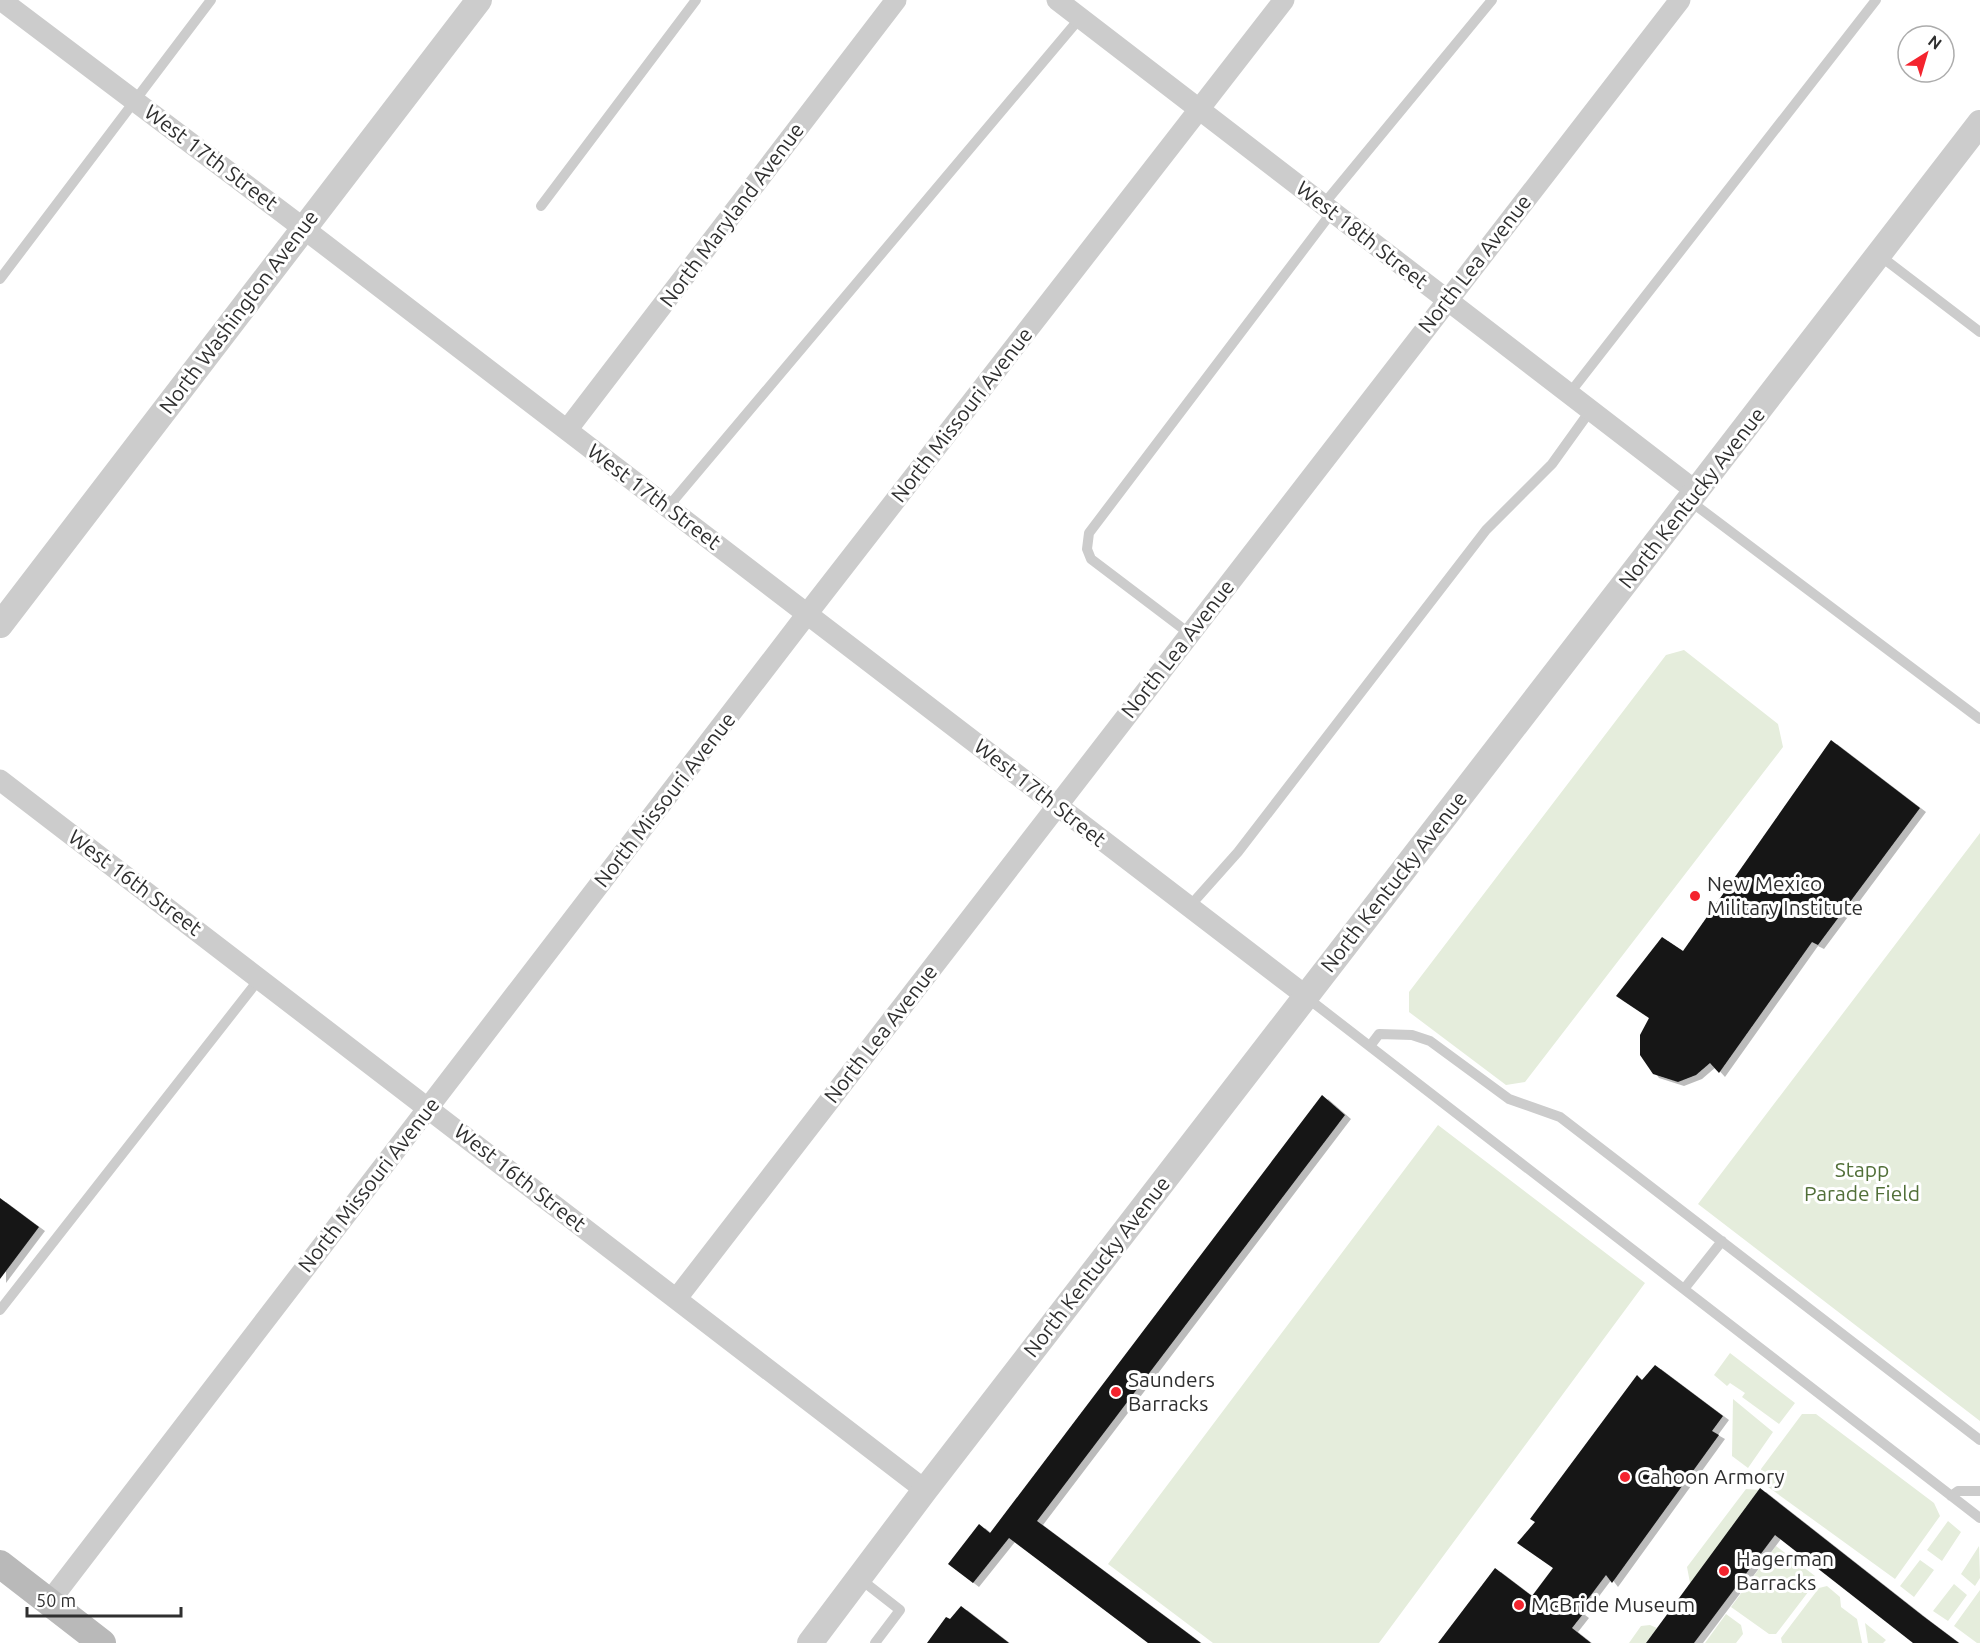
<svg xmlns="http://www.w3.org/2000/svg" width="1980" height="1643" font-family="Ubuntu,sans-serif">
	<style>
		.green { fill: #e5eddc }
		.building { fill: #161616; filter: url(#shadow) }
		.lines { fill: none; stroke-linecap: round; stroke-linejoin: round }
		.service { stroke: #ccc; stroke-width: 10 }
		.minor { stroke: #ccc; stroke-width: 21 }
		.tertiary { stroke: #ccc; stroke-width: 26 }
		.secondary { stroke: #b9b9b9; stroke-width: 28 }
		.poi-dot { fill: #f4242e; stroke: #fff; stroke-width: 2 }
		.labels { text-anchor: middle; stroke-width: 6; stroke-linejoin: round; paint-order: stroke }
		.street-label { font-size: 21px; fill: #2f2f2f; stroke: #fff }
		.poi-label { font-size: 21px; fill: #2f2f2f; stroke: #fff; text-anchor: start }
		.park-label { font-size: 21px; fill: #516f38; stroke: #fff }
	</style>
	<defs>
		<filter id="shadow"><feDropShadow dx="6" dy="4" stdDeviation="0" flood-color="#0004"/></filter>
	</defs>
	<rect width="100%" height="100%" fill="#fff"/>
	<path class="green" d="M1684,650L1778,724L1783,747L1525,1082L1506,1085L1409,1012V992L1666,655Z
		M1980,833V1421L1698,1204Z
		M1438,1125L1645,1283L1379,1643H1213L1108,1564Z
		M1730,1353L1795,1403L1779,1424L1742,1397L1745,1393L1730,1383L1727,1386L1714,1375Z
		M1733,1399L1773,1432L1748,1468L1732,1456Z
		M1802,1414H1816L1934,1503L1940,1516L1895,1579L1764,1484L1761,1469Z
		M1746,1489L1762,1490L1691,1588L1687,1567Z
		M1948,1521L1961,1532L1942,1561L1927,1550Z
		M1776,1546L1815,1576V1583L1776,1634H1769L1731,1607Z
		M1979,1546L1980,1578L1975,1586L1961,1574Z
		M1920,1560L1934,1570L1914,1597L1900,1586Z
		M1954,1584L1967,1595L1948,1621L1933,1611Z
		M1827,1586L1840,1597L1841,1607L1857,1619L1862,1643H1782L1781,1638L1819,1588Z
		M1980,1590V1643H1977L1954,1626Z
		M1726,1614L1741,1625L1743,1634L1736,1643H1705Z
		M1865,1623L1886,1640L1883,1643H1868Z
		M1650,1625L1657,1628L1646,1643H1629L1641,1626Z"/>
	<path class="building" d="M1831,740L1920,808L1818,945L1812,942L1719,1073L1710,1063L1696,1075L1678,1082L1653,1074L1640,1055V1035L1649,1018L1616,996L1662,937L1683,951Z
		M1322,1095L1345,1115L1037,1521L1201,1643H1148L1009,1538L973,1583L948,1564L979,1524L990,1533Z
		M0,1198L39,1227L0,1279Z
		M1655,1365L1723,1416L1712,1431L1719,1435L1612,1583L1606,1575L1579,1611L1583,1614L1572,1628L1591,1643H1438L1495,1568L1532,1596L1553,1568L1517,1543L1535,1522L1530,1519L1637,1375L1642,1380Z
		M1760,1488L1923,1616L1959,1643H1913L1775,1535L1694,1643H1646Z
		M961,1606L1009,1643H927L946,1617L950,1619Z"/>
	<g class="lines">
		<path class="service" d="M1323,205L1492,0
			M541,206L696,0
			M1879,255L1980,332
			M0,279L211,0
			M1569,394L1876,0
			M1690,501L1980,719
			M668,507L1080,18
			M1190,634L1091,559L1087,549L1089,533L1332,212
			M1189,907L1238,852L1486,530L1552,464L1590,411
			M1306,997L1980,1518
			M1370,1046L1379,1034L1412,1035L1430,1041L1509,1099L1560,1117L1980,1440
			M1684,1289L1722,1241
			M0,1310L260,978
			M1951,1496L1958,1491H1980
			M859,1578L900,1610L875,1643"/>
		<path class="minor" d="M1,0L303,228L1306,996
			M1057,0L1697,492
			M567,430L896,0
			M0,780L925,1490
			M677,1298L1680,0
			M49,1602L807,614L1284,0"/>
		<path class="tertiary" d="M0,625L479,0
			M810,1643L925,1490L1980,123"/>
		<path class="secondary" d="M0,1564L102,1643"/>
	</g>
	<g class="poi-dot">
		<circle cx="1695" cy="896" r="6"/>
		<circle cx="1116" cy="1392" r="6"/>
		<circle cx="1625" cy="1477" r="6"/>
		<circle cx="1724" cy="1571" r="6"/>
		<circle cx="1519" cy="1605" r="6"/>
	</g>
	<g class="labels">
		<g class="street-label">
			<text transform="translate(211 158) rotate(37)" y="7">West 17th Street</text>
			<text transform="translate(732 215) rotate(-53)" y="7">North Maryland Avenue</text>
			<text transform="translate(1362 235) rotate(38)" y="7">West 18th Street</text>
			<text transform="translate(1475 264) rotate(-52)" y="7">North Lea Avenue</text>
			<text transform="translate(239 312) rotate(-53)" y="7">North Washington Avenue</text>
			<text transform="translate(962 415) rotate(-52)" y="7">North Missouri Avenue</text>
			<text transform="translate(654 497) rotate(37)" y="7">West 17th Street</text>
			<text transform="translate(1692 498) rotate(-52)" y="7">North Kentucky Avenue</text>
			<text transform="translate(1178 649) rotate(-52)" y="7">North Lea Avenue</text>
			<text transform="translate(1040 793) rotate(38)" y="7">West 17th Street</text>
			<text transform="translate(665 800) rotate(-52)" y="7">North Missouri Avenue</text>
			<text transform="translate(1394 882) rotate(-52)" y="7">North Kentucky Avenue</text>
			<text transform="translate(135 883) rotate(37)" y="7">West 16th Street</text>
			<text transform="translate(881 1034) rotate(-52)" y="7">North Lea Avenue</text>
			<text transform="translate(520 1178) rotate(38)" y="7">West 16th Street</text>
			<text transform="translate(369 1185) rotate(-52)" y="7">North Missouri Avenue</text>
			<text transform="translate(1097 1267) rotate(-52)" y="7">North Kentucky Avenue</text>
		</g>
		<g class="poi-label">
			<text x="1707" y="891">New Mexico<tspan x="1707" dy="24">Military Institute</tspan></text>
			<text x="1128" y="1387">Saunders<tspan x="1128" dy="24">Barracks</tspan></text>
			<text x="1637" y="1484">Cahoon Armory</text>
			<text x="1736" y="1566">Hagerman<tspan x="1736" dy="24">Barracks</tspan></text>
			<text x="1531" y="1612">McBride Museum</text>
		</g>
		<g class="park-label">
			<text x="1862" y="1177">Stapp<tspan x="1862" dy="24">Parade Field</tspan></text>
		</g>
	</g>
	<g transform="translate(1926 54) rotate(37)"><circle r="28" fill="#ffffff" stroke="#acacac" stroke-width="1.5"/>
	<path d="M0-4.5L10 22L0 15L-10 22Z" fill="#f4242e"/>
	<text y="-9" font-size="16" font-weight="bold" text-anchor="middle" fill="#2f2f2f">N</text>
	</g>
	<path d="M27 1607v9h154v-9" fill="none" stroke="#2f2f2f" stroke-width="3"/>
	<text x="36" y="1607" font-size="18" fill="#2f2f2f" stroke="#ffffff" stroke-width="4.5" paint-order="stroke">50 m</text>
</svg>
